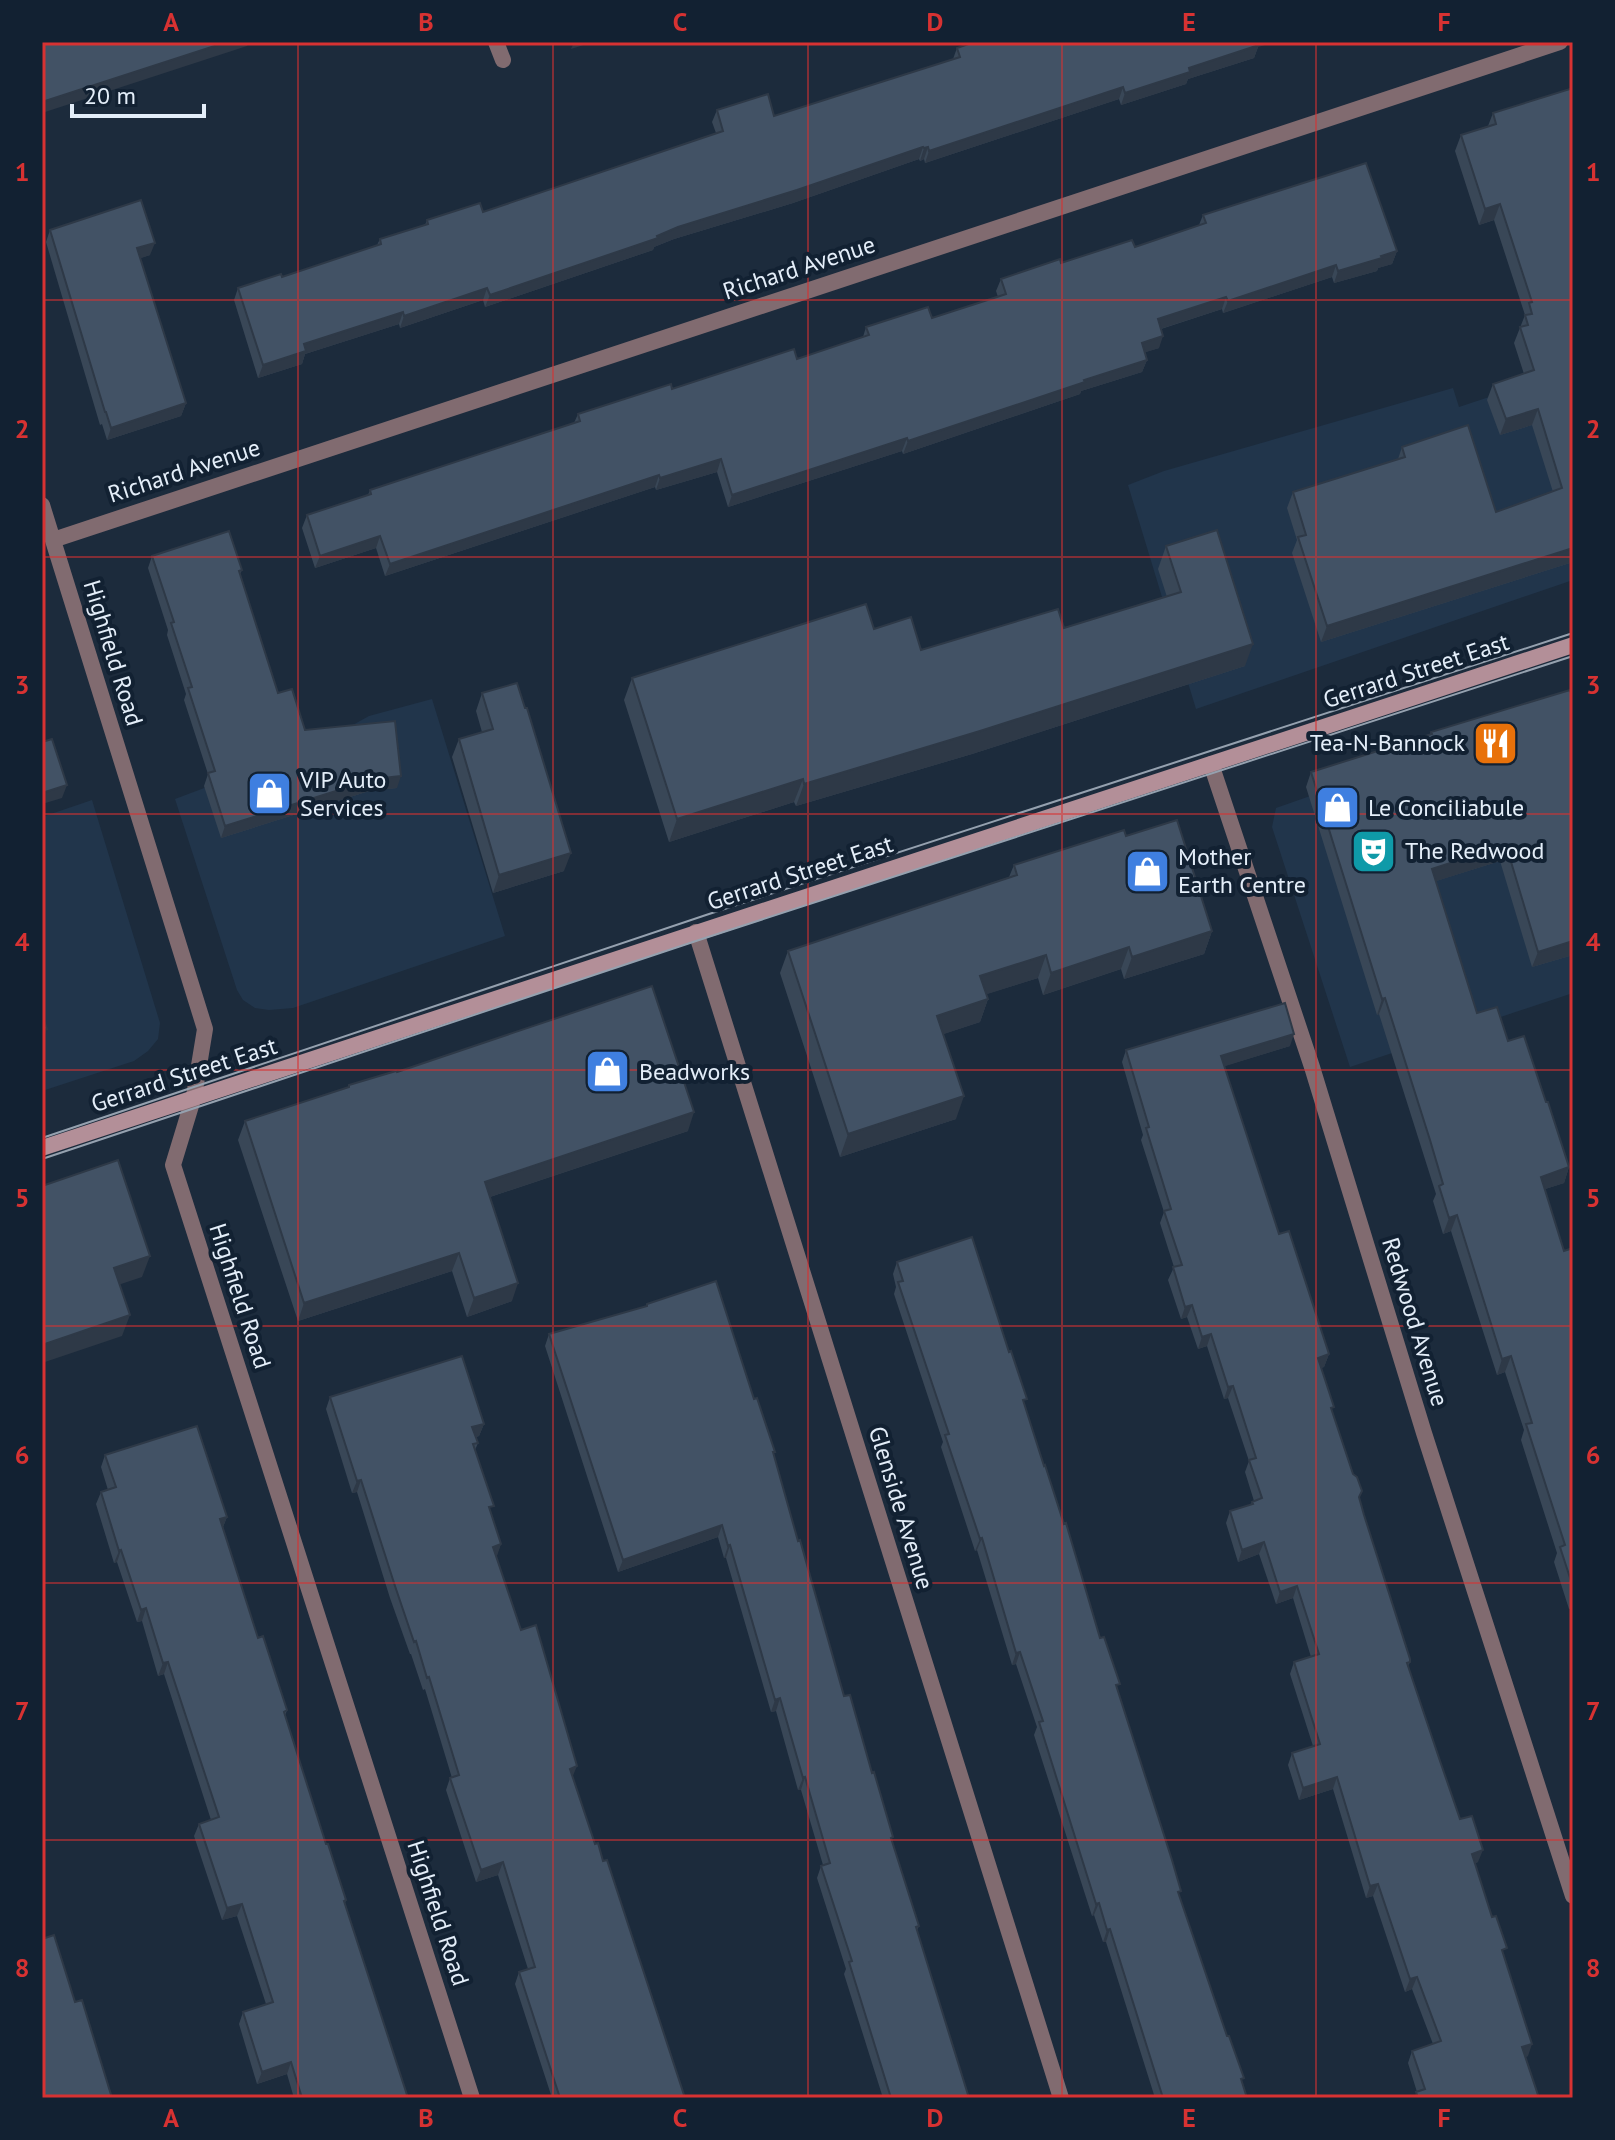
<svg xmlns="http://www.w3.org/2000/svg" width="1615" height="2140" font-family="'PT Sans',sans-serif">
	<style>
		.built { fill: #21354b }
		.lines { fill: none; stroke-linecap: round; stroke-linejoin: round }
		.street { stroke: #816b70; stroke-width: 16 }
		.secondary { stroke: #b38f98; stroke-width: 16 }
		.tram { stroke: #95a1af; stroke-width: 2 }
		.wall { fill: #394757 }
		.shaded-wall { fill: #2e3947 }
		.building { fill: #425265; stroke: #2e3947; stroke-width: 2 }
		.grid { fill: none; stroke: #d73232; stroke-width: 2; stroke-opacity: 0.55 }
		.labels { text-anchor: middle; stroke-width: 8; stroke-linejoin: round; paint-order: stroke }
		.street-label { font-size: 24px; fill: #e4eef9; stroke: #122132 }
		.poi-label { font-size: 24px; fill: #e4eef9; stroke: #122132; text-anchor: start }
		.neatline { fill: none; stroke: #d73232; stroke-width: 3 }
		.grid-label { font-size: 26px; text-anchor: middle; font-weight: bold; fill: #d73232 }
	</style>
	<rect width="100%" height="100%" fill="#1c2b3c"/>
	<path class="built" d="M1573,369V580L1196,709L1128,485L1164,471L1453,388L1459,407Z
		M432,699L505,936L293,1008L269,1010L255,1008L243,1000L237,990L175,799L311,748L369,716Z
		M1573,704V993L1350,1067L1272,827L1276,808Z
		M92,800L160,1023L158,1039L148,1051L134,1061L42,1091V817Z"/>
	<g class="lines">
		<path class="street" d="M496,42L503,60
			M42,505L205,1029L194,1096L173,1165L472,2098
			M53,540L1560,42
			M1211,764L1312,1067L1424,1433L1573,1896
			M696,932L1061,2098"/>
		<path class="secondary" d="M42,1148L1573,645"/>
		<path class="tram" d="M42,1138L706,915L1573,633
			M42,1159L699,940L1573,656"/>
	</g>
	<path class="wall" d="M1258,47L1254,58L1188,79L1186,84L1121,105L1119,99L925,163L924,159L920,161L919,159L793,203L674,239L654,247L653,250L485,307L483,300L400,328L399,324L305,354L302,364L258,378L234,300L238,288L282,277L377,245L380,239L425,225L427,220L483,212L716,133L712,122L717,110L774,116L953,59L957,48Z
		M1573,88V562L1321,642L1292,553L1297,540L1287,508L1293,492L1398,459L1402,447L1496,512L1553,492L1532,425L1500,435L1487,400L1493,384L1524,374L1514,343L1525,315L1494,220L1479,225L1455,151L1461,135L1488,126L1493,113Z
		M1203,215L1397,251L1392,264L1378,268L1377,271L1334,283L1332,277L1223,313L1222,309L1161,329L1159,348L1145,352L1147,360L1142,372L1081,391L1080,394L903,454L902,451L728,507L717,472L656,490L655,487L385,576L376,548L315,568L302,528L307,515L368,495L370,490L574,423L578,414L672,389L797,359L863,337L866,327L932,318L998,297L996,291L1001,279L1061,263L1135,247L1199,225Z
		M50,230L150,255L140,258L186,403L181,416L107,440L102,424L100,425L46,242Z
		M1166,546L1245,666L972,754L796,806L794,802L669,842L624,700L632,678L874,629L921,650L1064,628L1167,597L1158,569Z
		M152,556L242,570L240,574L278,693L305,730L397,788L369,791L221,838L204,786L208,774L184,700L186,694L167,635L168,630L148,568Z
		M482,693L564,871L493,893L452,757L459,739L482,732L476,711Z
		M1573,700V955L1532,967L1500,861L1436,881L1477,1013L1508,1041L1546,1102L1569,1167L1564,1183L1545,1189L1564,1251L1573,1248V1609V1608L1569,1609L1554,1562L1557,1553L1521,1440L1524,1430L1505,1372L1497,1375L1451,1231L1443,1234L1433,1201L1436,1194L1379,1014L1377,1015L1306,787L1311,772L1430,734L1431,732Z
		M1126,836L1212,931L1204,954L1124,979L1121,969L1043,995L1038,978L986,994L988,999L980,1022L943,1034L956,1119L840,1157L780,973L788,951L1009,877L1014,865Z
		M1290,1046L1224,1066L1279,1234L1329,1354L1324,1367L1321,1368L1332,1412L1410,1662L1408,1666L1460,1819L1478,1862L1475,1863L1504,1956L1528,2056L1525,2057L1539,2098H1414L1417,2092L1408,2063L1412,2051L1433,2044L1412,1989L1405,1992L1373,1896L1366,1898L1333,1789L1299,1800L1288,1765L1292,1753L1313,1746L1290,1674L1294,1662L1311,1657L1293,1598L1276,1604L1259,1554L1238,1562L1226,1523L1230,1511L1250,1505L1252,1502L1254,1501L1245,1472L1249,1461L1228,1398L1224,1399L1207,1346L1198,1349L1187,1317L1181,1319L1168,1280L1174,1267L1160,1223L1164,1212L1141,1140L1143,1135L1122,1062L1126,1050Z
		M397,1072L688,1131L490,1197L512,1301L467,1317L452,1271L298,1321L238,1140L245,1121L348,1088L349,1085Z
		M897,1262L1024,1405L1117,1690L1179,1896L1247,2098H1155L1106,1942H1103L1094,1915L1092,1916L1034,1735L1037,1727L1016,1664L1012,1665L977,1550L975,1551L941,1447L943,1442L894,1294L896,1287L893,1274Z
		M647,1304L754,1399L774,1455L798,1541L844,1696L919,1926L917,1930L969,2098H883L844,1974L846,1969L817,1878L821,1866L823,1865L801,1790H798L776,1711L771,1712L726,1558H724L718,1537L618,1572L545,1346L549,1334L646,1307Z
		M330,1397L484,1424L479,1436L476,1437L478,1443L475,1450L491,1513L501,1544L496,1556L595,1844L685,2098H552L515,1984L519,1972L528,1969L498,1875L476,1882L446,1790L450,1778H452L425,1689L423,1690L411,1654H410L390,1598L357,1492L352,1493L326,1409Z
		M105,1455L227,1517L223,1527L258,1638L287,1710L285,1716L326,1844L346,1900L345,1903L408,2098H294L287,2074L257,2084L239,2024L243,2012L266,2004L237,1916L222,1920L194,1836L199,1824L211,1820L164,1674L158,1676L142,1621L137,1622L117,1562L114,1563L96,1504L101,1492L108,1490L101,1467Z"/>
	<path class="shaded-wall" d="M227,42H253L248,44L247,46L42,113V102Z
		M574,42H593L571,49Z
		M1255,42H1275L1258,47L1254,58L1188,79L1186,84L1121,105L1125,93Z
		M1123,87L1119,99L925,163L929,151Z
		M923,147L919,159L793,203L674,239L654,247L653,250L485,307L490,295L678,227Z
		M928,147L924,159L920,161L924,148Z
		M1500,204L1494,220L1479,225L1485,209Z
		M155,243L150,255L133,261L137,248Z
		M1397,251L1392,264L1378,268L1377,271L1334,283L1338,271Z
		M1336,265L1332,277L1223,313L1228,301Z
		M487,288L483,300L400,328L404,316Z
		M1226,297L1222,309L1154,331L1158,319Z
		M403,312L399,324L305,354L302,364L258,378L263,365L304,344Z
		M1163,336L1159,348L1137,355L1142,343Z
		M1147,360L1142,372L1081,391L1080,394L903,454L908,441L1084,380Z
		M186,403L181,416L107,440L111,428Z
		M1538,409L1532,425L1500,435L1506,419Z
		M907,438L902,451L728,507L732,495Z
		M721,459L717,472L656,490L660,478Z
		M659,475L655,487L385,576L390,564Z
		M380,536L376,548L315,568L320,556Z
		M1573,548V562L1321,642L1327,626Z
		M1253,644L1245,666L972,754L796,806L804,784Z
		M401,776L397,788L369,791L221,838L225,826L374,779Z
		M803,779L794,802L669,842L677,819Z
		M67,785L62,798L42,804V793Z
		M1506,845L1500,861L1427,884L1432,869Z
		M571,853L564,871L493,893L499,875Z
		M1212,931L1204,954L1124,979L1132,957Z
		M1573,941V955L1532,967L1538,952Z
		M1129,947L1121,969L1043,995L1051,973Z
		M1046,955L1038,978L972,999L980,976Z
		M1385,998L1379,1014L1377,1015L1382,999Z
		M988,999L980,1022L929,1039L937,1016Z
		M47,1029L42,1042V1030Z
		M1294,1034L1290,1046L1216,1069L1221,1056Z
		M964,1096L956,1119L840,1157L848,1134Z
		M694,1112L688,1131L478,1201L485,1182Z
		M1569,1167L1564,1183L1536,1192L1541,1177Z
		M1457,1215L1451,1231L1443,1234L1449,1218Z
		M459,1253L452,1271L298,1321L304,1303Z
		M150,1256L142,1277L106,1289L114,1268Z
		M518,1283L512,1301L467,1317L474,1298Z
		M1192,1305L1187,1317L1181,1319L1185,1307Z
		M130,1315L122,1336L42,1363V1345Z
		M1211,1334L1207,1346L1198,1349L1202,1337Z
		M1329,1354L1324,1367L1314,1370L1318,1358Z
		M1511,1356L1505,1372L1497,1375L1502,1359Z
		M1233,1386L1228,1398L1224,1399L1228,1387Z
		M484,1424L479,1436L468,1439L472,1427Z
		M361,1480L357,1492L352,1493L357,1481Z
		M227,1517L222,1529L220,1519Z
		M722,1525L718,1537L618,1572L623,1560Z
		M982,1538L977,1550L975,1551L980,1539Z
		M1264,1542L1259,1554L1238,1562L1242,1550Z
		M501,1544L497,1556L488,1559L493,1547Z
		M730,1545L726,1558H724L728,1546Z
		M121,1550L117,1562L114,1563L119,1551Z
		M1297,1586L1293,1598L1276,1604L1280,1592Z
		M146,1608L142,1621L137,1622L141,1610Z
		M1020,1652L1016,1664L1012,1665L1016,1653Z
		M168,1662L164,1674L158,1676L163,1663Z
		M780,1698L776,1711L771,1712L775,1700Z
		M577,1766L572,1778L570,1769Z
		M805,1777L801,1790H798L803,1778Z
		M1337,1777L1333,1789L1299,1800L1303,1788Z
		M1483,1850L1478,1862L1467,1866L1472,1854Z
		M503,1862L498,1875L476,1882L481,1870Z
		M1378,1884L1373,1896L1366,1898L1370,1886Z
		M1099,1903L1094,1915L1092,1916L1096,1904Z
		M242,1904L237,1916L222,1920L227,1908Z
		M1110,1929L1106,1942H1103L1107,1930Z
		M1417,1977L1412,1989L1405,1992L1410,1979Z
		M1532,2044L1528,2056L1518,2060L1522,2047Z
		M291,2062L287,2074L257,2084L262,2072Z"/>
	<path class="building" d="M42,42H227L42,102Z
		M974,42H1258L1259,45L1189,68L1190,72L1125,93L1123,87L929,151L928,147L924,148L923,147L797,190L678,227L657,236L658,238L490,295L487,288L404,316L403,312L304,344L306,351L263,365L238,288L281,274L282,277L381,244L380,239L428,224L427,220L480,203L483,212L723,131L717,110L768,94L774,116L960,57L957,48Z
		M1573,88V548L1327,626L1298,537L1306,535L1293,492L1405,457L1402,447L1468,425L1496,512L1562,488L1538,409L1506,419L1493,384L1534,370L1520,327L1528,325L1525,315L1532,314L1529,303L1532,302L1500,204L1485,209L1461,135L1496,124L1493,113Z
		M1366,163L1397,251L1381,256L1382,258L1338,271L1336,265L1228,301L1226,297L1158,319L1163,336L1142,343L1147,360L1084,380L1085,382L908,441L907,438L732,495L721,459L660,478L659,475L390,564L380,536L320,556L307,515L371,494L370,490L580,421L578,414L671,384L672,389L794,349L797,359L869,335L866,327L928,307L932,318L1006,294L1001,279L1060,259L1061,263L1132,240L1135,247L1206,223L1203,215Z
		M141,200L155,243L137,248L186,403L111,428L106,412H105L50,230Z
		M1217,530L1253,644L980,731L804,784L803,779L677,819L632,678L866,604L874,629L911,617L921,650L1058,609L1064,628L1181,592L1166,546Z
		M229,531L242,570L239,571L278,693L292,689L305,730L395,721L401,776L374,779L225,826L208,773L215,771L188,688L192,687L171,623L174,622L152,556Z
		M517,683L525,708H527L571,853L499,875L459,739L493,729L482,693Z
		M1570,690L1573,700V941L1538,952L1506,845L1432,869L1477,1013L1497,1007L1508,1041L1524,1036L1546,1102H1548L1569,1167L1541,1177L1564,1251L1573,1248V1587L1560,1547L1565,1545L1526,1424L1532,1423L1511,1356L1502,1359L1457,1215L1449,1218L1439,1186L1443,1184L1430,1140L1385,998L1382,999L1311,772L1432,734L1431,732Z
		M52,739L67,785L42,793V742Z
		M1177,820L1212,931L1132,957L1129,947L1051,973L1046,955L980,976L988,999L937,1016L964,1096L848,1134L788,951L1017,875L1014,865L1124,830L1126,836Z
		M652,986L694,1112L485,1182L518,1283L474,1298L459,1253L304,1303L245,1121L349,1087V1085L396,1071L397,1072Z
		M1285,1003L1294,1034L1221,1056L1279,1234L1289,1231L1329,1354L1318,1358L1334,1407L1331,1408L1353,1474L1357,1477L1362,1491L1359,1497L1364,1515L1410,1659V1662L1407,1663L1439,1758L1460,1819L1472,1816L1483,1850L1472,1854L1492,1917L1496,1916L1507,1948L1502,1950L1532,2044L1522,2047L1539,2098H1418L1416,2092L1425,2089L1412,2051L1441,2041L1417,1977L1410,1979L1378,1884L1370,1886L1337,1777L1303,1788L1292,1753L1320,1744L1294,1662L1319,1654L1297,1586L1280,1592L1264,1542L1242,1550L1230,1511L1253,1504L1252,1502L1262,1498L1249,1460L1256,1458L1233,1386L1228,1387L1211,1334L1202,1337L1192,1305L1185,1307L1173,1267L1182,1265L1164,1211L1171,1209L1146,1128L1149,1127L1126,1050Z
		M42,1015L47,1029L42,1030Z
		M118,1160L150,1256L114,1268L130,1315L42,1345V1186Z
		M972,1237L1009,1352L1011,1351L1027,1399L1023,1400L1044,1466L1045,1465L1064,1524L1066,1523L1100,1638L1104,1637L1120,1684L1116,1685L1172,1860L1181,1891L1178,1892L1227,2036H1229L1244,2078L1241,2079L1247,2098H1163L1110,1929L1107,1930L1099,1903L1096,1904L1039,1722L1043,1721L1020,1652L1016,1653L982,1538L980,1539L945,1435L949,1434L898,1282L903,1281L897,1262Z
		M716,1281L754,1399L757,1398L775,1452H773L798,1541L800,1540L844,1696L850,1695L872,1773L874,1772L893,1837L891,1838L919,1926L916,1927L969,2098H891L849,1962L852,1961L821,1866L830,1863L805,1777L803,1778L780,1698L775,1700L730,1545L728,1546L722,1525L623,1560L549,1334L647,1306V1304Z
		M462,1356L484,1424L472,1427L478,1443L473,1444L494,1506L489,1507L501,1544L493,1547L521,1630L536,1625L577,1766L570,1769L595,1844L598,1843L603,1861L607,1860L685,2098H560L519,1972L535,1967L503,1862L481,1870L450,1778L459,1775L429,1677L427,1678L416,1641L414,1642L395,1586L361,1480L357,1481L330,1397Z
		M197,1426L227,1517L220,1519L258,1638L263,1636L287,1710L284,1712L326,1844H328L346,1900L344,1901L408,2098H302L291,2062L262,2072L243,2012L273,2002L242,1904L227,1908L199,1824L219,1817L168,1662L163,1663L146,1608L141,1610L121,1550L119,1551L101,1492L116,1487L105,1455Z
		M54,1935L75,2002L82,2000L112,2098H42V1939Z"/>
	<path class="grid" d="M298,42V2098M553,42V2098M808,42V2098M1062,42V2098M1316,42V2098M42,300H1573M42,557H1573M42,814H1573M42,1070H1573M42,1326H1573M42,1583H1573M42,1840H1573"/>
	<defs>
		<symbol id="restaurant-square" viewBox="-11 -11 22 22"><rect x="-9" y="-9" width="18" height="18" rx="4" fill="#e8710a" stroke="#122132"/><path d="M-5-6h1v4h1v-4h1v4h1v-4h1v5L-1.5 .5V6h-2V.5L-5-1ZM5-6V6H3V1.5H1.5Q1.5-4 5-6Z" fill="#fff"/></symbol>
		<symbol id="shop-square" viewBox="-11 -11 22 22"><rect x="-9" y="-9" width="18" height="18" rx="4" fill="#3f7fe0" stroke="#122132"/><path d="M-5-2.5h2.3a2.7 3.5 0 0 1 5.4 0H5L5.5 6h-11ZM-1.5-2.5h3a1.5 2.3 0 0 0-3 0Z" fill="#fff"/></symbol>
		<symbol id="theatre-square" viewBox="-11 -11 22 22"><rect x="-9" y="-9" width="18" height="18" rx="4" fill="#0f9aa8" stroke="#122132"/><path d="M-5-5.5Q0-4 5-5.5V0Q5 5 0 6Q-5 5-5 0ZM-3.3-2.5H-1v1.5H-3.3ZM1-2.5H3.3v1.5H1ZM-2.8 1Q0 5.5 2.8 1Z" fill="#fff"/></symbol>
	</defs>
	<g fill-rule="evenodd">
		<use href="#restaurant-square" x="1470" y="718" width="51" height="51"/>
		<use href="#shop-square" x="244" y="768" width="51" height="51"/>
		<use href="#shop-square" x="1312" y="782" width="51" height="51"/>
		<use href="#theatre-square" x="1348" y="826" width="51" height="51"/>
		<use href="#shop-square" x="1122" y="846" width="51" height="51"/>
		<use href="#shop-square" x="582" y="1046" width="51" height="51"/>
	</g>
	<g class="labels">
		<g class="street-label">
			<text transform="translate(799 268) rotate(-18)" y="8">Richard Avenue</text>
			<text transform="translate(184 471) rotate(-18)" y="8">Richard Avenue</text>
			<text transform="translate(113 653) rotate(73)" y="8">Highfield Road</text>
			<text transform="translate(1416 671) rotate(-18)" y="8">Gerrard Street East</text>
			<text transform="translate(800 873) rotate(-18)" y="8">Gerrard Street East</text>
			<text transform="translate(184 1075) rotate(-18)" y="8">Gerrard Street East</text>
			<text transform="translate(240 1296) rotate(72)" y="8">Highfield Road</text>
			<text transform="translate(1415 1322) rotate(73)" y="8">Redwood Avenue</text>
			<text transform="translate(901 1508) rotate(73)" y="8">Glenside Avenue</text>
			<text transform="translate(438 1913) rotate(72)" y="8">Highfield Road</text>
		</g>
		<g class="poi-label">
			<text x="1465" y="751" text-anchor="end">Tea-N-Bannock</text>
			<text x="300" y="788">VIP Auto<tspan x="300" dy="28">Services</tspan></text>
			<text x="1368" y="816">Le Conciliabule</text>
			<text x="1405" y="859">The Redwood</text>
			<text x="1178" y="865">Mother<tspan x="1178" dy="28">Earth Centre</tspan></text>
			<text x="639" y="1080">Beadworks</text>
		</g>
	</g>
	<rect width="1615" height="2140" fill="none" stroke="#122132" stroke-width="88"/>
	<path d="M72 104v12h132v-12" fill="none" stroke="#e4eef9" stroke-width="4"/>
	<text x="84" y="104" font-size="24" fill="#e4eef9" stroke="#122132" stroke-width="6" paint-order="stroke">20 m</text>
	<rect x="44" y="44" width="1527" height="2052" class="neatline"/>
	<g class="grid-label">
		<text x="171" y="31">A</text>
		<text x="426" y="31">B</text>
		<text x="680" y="31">C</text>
		<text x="935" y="31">D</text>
		<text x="1189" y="31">E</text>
		<text x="1444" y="31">F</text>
		<text x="22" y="181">1</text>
		<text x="1593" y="181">1</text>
		<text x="22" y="438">2</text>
		<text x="1593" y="438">2</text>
		<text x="22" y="694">3</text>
		<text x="1593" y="694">3</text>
		<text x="22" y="951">4</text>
		<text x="1593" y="951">4</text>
		<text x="22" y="1207">5</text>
		<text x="1593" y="1207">5</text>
		<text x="22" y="1464">6</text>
		<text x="1593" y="1464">6</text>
		<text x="22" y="1720">7</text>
		<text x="1593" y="1720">7</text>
		<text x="22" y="1977">8</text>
		<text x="1593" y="1977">8</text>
		<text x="171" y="2127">A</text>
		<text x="426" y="2127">B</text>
		<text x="680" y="2127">C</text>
		<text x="935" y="2127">D</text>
		<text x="1189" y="2127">E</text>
		<text x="1444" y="2127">F</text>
	</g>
</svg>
